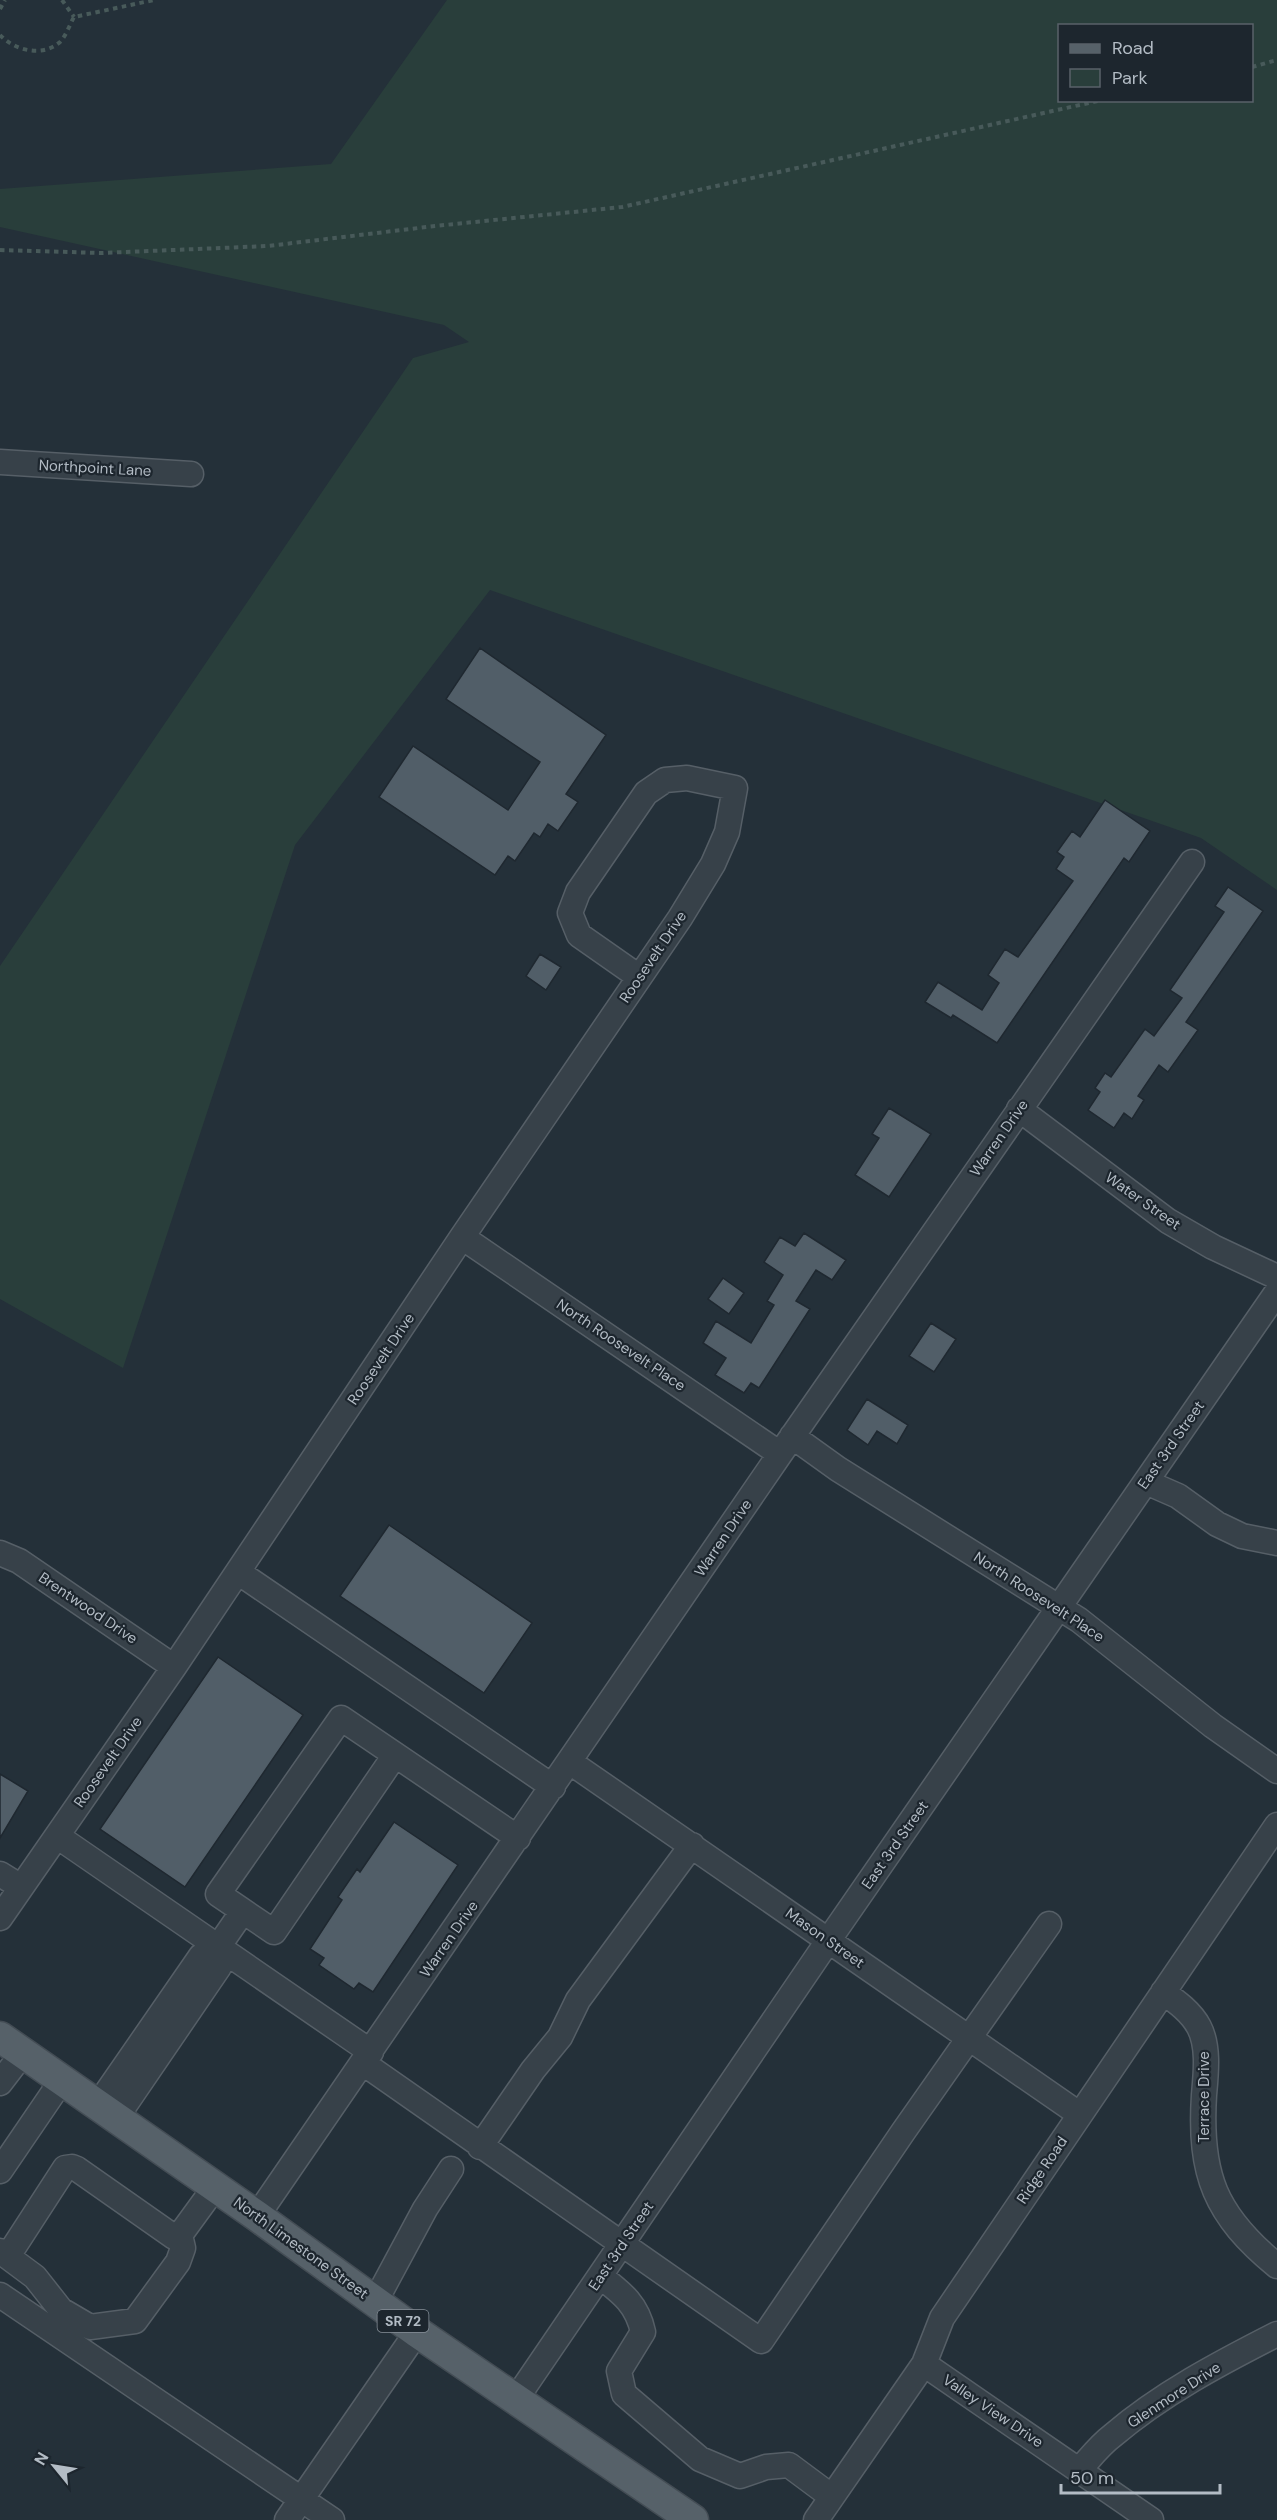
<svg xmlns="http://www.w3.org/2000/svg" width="1277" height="2520" font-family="'DM Sans',sans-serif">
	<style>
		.green { fill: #293e3b; fill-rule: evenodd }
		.building { fill: #515e68; stroke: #1f2830; stroke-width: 1.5 }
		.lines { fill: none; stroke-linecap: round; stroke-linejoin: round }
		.minor-casing { stroke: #565f67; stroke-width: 27 }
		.major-casing { stroke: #444d55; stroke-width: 33 }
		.path { stroke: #485a5a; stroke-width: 4; stroke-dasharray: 4.5 4.5; stroke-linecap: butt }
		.minor { stroke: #374149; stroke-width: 24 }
		.major { stroke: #566169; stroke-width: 30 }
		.labels { text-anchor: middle; stroke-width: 4.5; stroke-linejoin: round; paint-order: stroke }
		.shield { fill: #1d262e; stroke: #868f98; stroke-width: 1.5 }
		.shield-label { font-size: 14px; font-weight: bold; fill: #b3bcc5 }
		.street-label { font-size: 15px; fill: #b3bcc5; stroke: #1d262e }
	</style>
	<rect width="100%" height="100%" fill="#243039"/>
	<path class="green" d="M447,0H1277V890L1201,838L490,590L295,845L123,1368L0,1299V966L413,358L469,342L444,325L0,227V189L331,164ZM1060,26H1252V100H1060Z"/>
	<path class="building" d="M480,648L606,735L566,794L578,802L558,831L548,824L540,837L534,833L515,861L508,856L495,875L379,797L413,746L508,810L540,762L446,699Z
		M1105,800L1150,831L1129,862L1124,858L997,1043L953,1015L951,1018L925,1002L938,982L982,1010L999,983L988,975L1005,949L1018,957L1073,881L1056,869L1064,857L1057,852L1072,831L1080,837Z
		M1228,887L1263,911L1186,1022L1198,1030L1168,1072L1159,1065L1138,1096L1144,1100L1132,1119L1124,1113L1114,1128L1088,1110L1100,1092L1095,1088L1105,1073L1111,1077L1145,1029L1154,1036L1182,998L1170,990L1224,912L1215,906Z
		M540,954L561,967L546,990L526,976Z
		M889,1108L931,1134L889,1197L855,1175L879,1138L872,1134Z
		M804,1233L846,1260L832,1280L816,1270L796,1301L810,1309L759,1388L751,1383L744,1393L715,1375L726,1358L703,1343L716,1321L751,1343L774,1305L767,1301L783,1275L764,1262L780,1237L795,1246Z
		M723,1278L744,1293L729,1314L708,1299Z
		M931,1323L956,1339L934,1372L909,1356Z
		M867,1399L908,1425L897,1444L877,1431L868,1445L847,1430Z
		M389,1525L532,1623L484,1693L340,1596Z
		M218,1657L303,1715L185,1887L100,1829Z
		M0,1774L28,1791L0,1838Z
		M394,1822L458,1865L373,1992L359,1983L354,1989L319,1965L324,1958L310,1949L342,1900L338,1897L357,1869L360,1872Z"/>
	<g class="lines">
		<defs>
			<path id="minor" d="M0,462L191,474
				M1019,1109L1168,1221L1213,1247L1277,1277
				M462,1237L780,1454
				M792,1436L838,1469L1079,1620L1213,1726L1277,1771
				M1146,1482L1178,1496L1217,1524L1242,1536L1277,1543
				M0,1553L19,1561L174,1667
				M238,1572L553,1787
				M570,1762L1079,2114
				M57,1836L371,2052
				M0,1874L21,1887
				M243,1911L274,1932L395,1755
				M0,1918L174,1667L462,1237L680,918L713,864L727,832L735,788L687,778L665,780L646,793L578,892L570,913L579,935L639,977
				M1163,1992C1177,2002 1191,2012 1199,2027C1209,2046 1206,2073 1204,2095C1199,2175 1215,2215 1277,2266
				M363,2063L761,2341L903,2132L1049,1924
				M0,2083L23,2053
				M98,2105L201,1956L218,1947L243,1911L218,1894L341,1718L518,1838
				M116,2118L219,1967L218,1947
				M480,2147L533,2070L560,2037L578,2000L692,1845
				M0,2171L62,2080
				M257,2216L780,1454L1192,862
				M0,2251L35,2277L61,2310L90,2327L135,2321L178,2262L183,2248L180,2235
				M8,2256L65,2168L72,2167L77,2169L174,2237L180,2235L215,2187
				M600,2276C622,2293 637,2304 643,2332L619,2371L624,2394L700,2459L740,2476L766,2467L789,2465L832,2497
				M0,2295L332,2520
				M375,2302L425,2209L451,2169
				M924,2364L1151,2520
				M516,2399L828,1941L1277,1292
				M1080,2469C1090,2458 1100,2445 1112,2436C1161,2394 1220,2363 1277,2334
				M287,2520L417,2332
				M816,2520L924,2364L942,2318L1277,1825"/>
			<path id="major" d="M0,2037L257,2216L417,2332L693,2520"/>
		</defs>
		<use href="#minor" class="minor-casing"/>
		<use href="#major" class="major-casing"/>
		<path class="path" d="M62,0L74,17
			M0,9L5,0
			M0,35C14,50 42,58 60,42C66,36 70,24 74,17L154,0
			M1252,67L1277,60
			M0,250L102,253L268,246L435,226L622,207L1102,100"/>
		<use href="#minor" class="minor"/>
		<use href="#major" class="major"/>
	</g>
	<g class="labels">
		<rect class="shield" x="377.5" y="2310" width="51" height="22" rx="4.5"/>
		<g class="shield-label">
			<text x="403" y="2326">SR 72</text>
		</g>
		<g class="street-label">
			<text transform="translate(95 468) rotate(3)" y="5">Northpoint Lane</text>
			<text transform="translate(653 957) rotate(-56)" y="5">Roosevelt Drive</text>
			<text transform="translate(999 1138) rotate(-55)" y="5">Warren Drive</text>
			<text transform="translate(1143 1201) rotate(35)" y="5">Water Street</text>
			<text transform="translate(621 1345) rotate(34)" y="5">North Roosevelt Place</text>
			<text transform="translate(381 1359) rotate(-56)" y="5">Roosevelt Drive</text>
			<text transform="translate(1171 1445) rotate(-55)" y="5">East 3rd Street</text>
			<text transform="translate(723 1538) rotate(-56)" y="5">Warren Drive</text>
			<text transform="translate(1039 1597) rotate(33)" y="5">North Roosevelt Place</text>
			<text transform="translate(88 1608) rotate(34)" y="5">Brentwood Drive</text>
			<text transform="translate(108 1762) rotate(-55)" y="5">Roosevelt Drive</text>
			<text transform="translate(895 1845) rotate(-55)" y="5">East 3rd Street</text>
			<text transform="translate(825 1938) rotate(35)" y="5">Mason Street</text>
			<text transform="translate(449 1939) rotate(-55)" y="5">Warren Drive</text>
			<text transform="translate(1204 2097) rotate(-90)" y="5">Terrace Drive</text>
			<text transform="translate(1042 2170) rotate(-56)" y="5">Ridge Road</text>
			<text transform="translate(621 2246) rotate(-56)" y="5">East 3rd Street</text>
			<text transform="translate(301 2248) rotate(36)" y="5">North Limestone Street</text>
			<text transform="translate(1174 2395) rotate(-33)" y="5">Glenmore Drive</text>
			<text transform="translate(993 2411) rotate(34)" y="5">Valley View Drive</text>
		</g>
	</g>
	<rect x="1058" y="24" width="195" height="78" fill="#1d262e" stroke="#59626a" stroke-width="1.5"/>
	<rect x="1070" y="44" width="30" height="9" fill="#566169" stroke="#59626a" stroke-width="1.5"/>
	<text x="1112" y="54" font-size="18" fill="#b3bcc5">Road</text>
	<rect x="1070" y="69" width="30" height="18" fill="#293e3b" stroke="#59626a" stroke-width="1.5"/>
	<text x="1112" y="84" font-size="18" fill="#b3bcc5">Park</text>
	<g transform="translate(54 2466) rotate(300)" stroke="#1d262e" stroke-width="4.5" paint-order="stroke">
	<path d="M0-4.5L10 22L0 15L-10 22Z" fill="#b3bcc5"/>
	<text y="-9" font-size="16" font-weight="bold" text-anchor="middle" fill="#b3bcc5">N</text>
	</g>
	<path d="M1061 2484v9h159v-9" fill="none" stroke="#b3bcc5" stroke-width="3"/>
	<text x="1070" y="2484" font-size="18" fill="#b3bcc5" stroke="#1d262e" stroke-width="4.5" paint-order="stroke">50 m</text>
</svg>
